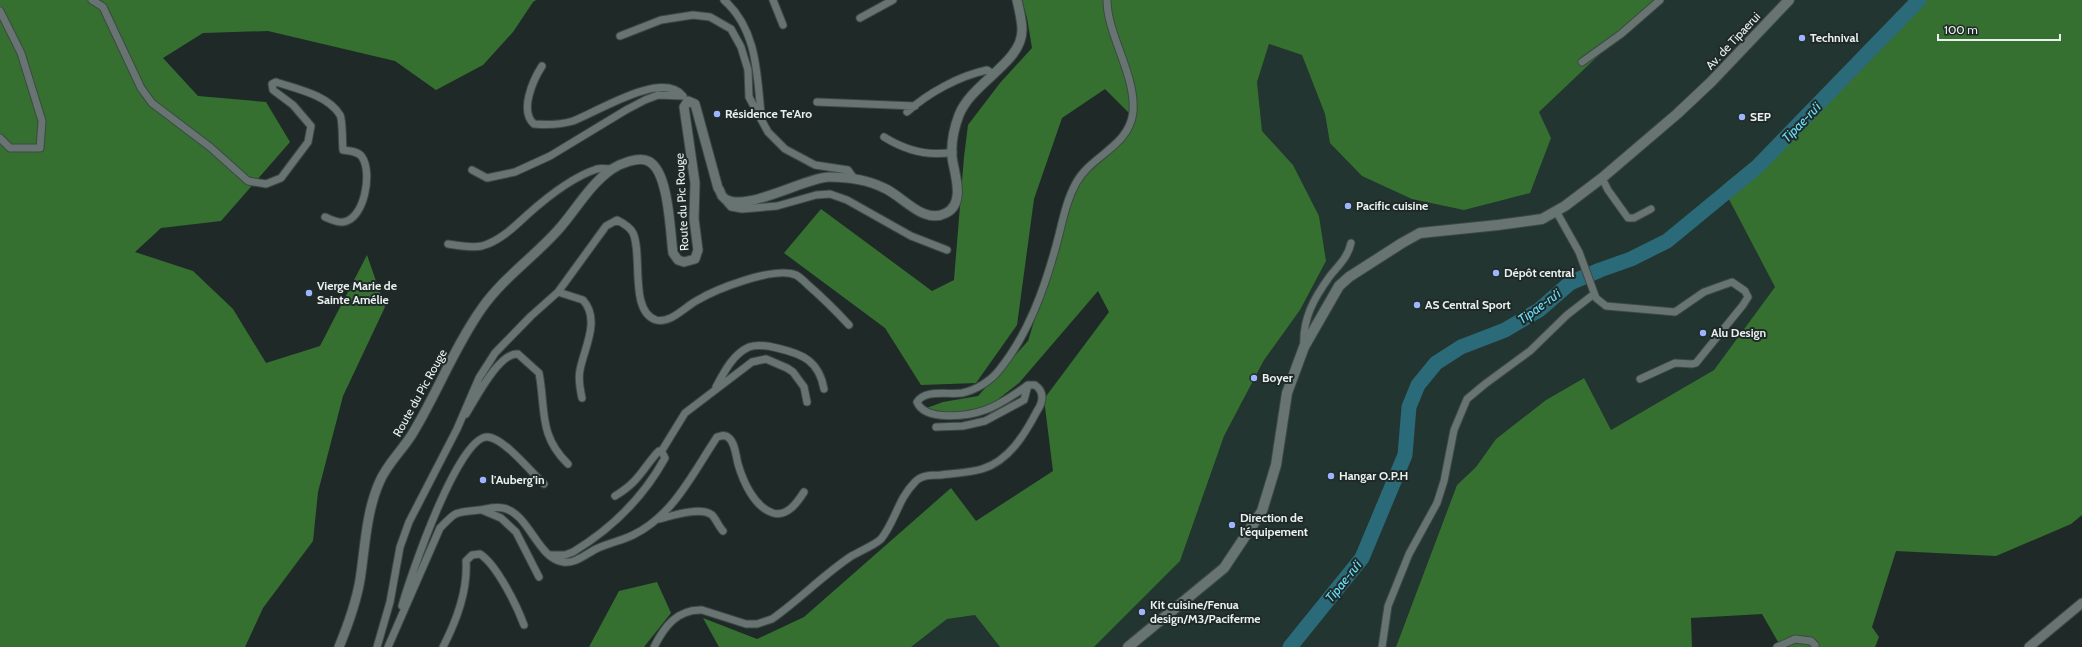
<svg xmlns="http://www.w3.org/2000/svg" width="2082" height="647" font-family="Cabin,sans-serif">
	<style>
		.built { fill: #223531 }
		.forest { fill: #367031 }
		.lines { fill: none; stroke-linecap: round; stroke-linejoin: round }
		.river { stroke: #2b6a79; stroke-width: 15 }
		.minor-casing { stroke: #3e4845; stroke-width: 9 }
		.tertiary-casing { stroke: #3e4845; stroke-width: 11 }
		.secondary-casing { stroke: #3e4845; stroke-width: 12 }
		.minor { stroke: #677471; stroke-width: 7 }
		.tertiary { stroke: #677471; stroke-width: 9 }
		.secondary { stroke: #677471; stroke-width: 10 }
		.poi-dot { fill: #9eb4fd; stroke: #1f2a28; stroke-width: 1.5 }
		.labels { text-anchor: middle; stroke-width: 4; stroke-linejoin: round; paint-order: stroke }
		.poi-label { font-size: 12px; font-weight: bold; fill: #e9f0ee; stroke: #1f2a28; text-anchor: start }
		.street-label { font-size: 12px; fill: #e9f0ee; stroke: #1f2a28 }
		.water-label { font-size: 13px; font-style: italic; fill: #68e1fe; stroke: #1f2a28 }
	</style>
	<rect width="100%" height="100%" fill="#1f2a28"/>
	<path class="built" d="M1657,0H1910L1793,128L1722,186L1775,287L1714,370L1611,430L1583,378L1546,400L1496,439L1476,467L1457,485L1396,647H1094L1180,561L1224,436L1264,360L1300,310L1326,261L1319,216L1293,165L1262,131L1257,82L1269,44L1302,55L1325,114L1330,143L1551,138L1539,112Z
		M975,615L1000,647H911L947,619Z"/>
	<path class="forest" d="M0,0H536L533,2L513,32L483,65L436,90L395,61L268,31L203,33L163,58L198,96L266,102L290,142L221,221L161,228L135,252L193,271L233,309L266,363L320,346L367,255L385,307L343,396L318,492L313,541L263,608L245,647H0Z
		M1022,0H1657L1539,112L1551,138L1530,193L1464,210L1412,199L1362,176L1330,143L1325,114L1302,55L1269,44L1257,82L1262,131L1293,165L1319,216L1326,261L1300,310L1264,360L1224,436L1180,561L1094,647H1000L975,615L947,619L911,647H719L703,618L757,639L804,617L951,488L976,521L1053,471L1044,399L1109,312L1098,291L1019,383L988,407L956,415L924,409L943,402L978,396L1028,341L1049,273L1061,226L1087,168L1128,129L1132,116L1105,89L1062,118L1034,199L1017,325L976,383L921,385L885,328L784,253L821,209L932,291L954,280L964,157L968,125L1000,83L1032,48L1027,18Z
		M1910,0H2082V515L2071,524L1996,556L1896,551L1872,627L1879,637L1875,647H1781L1762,614L1691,618L1692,647H1396L1457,485L1476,467L1496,439L1546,400L1584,378L1611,430L1714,370L1775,287L1722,186L1793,128Z
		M657,582L671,613L644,647H589L619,591Z"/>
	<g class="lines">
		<path class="river" d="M1290,647L1362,558L1405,455L1409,407L1418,385L1436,363L1461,347L1505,330L1539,310L1570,283L1600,270L1631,259L1667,241L1757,167L1919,0"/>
		<defs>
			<path id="minor" d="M92,0L103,7L141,88L152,103L210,147L248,181L266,184L281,178L308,142L311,126L293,105L273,90L272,84L276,82C297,89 328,95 340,115C343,121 342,142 343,150C349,151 358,151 362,157C373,173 364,220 343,222C337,223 330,219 325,217
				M724,0C757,29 757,74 761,114
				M773,0L783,25
				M0,11L21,53L42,121L40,148H10L0,138
				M860,18L893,0
				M620,36L661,20L693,15L710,17L731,29L741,47L748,70L749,97L768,132L785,149L815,165L848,170L853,177
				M1582,62L1621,34L1660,0
				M542,66C533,80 519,111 534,124C547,125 560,125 573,121C597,112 661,71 682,95
				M817,102L915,106
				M907,112C928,93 959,76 987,70L993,74
				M884,137C905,150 928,157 953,152
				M472,170L487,178L515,172L550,156L626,110L645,100L658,95L683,96
				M1602,178L1608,190L1628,218H1634L1651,209
				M724,199L731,207L742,209L777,206L816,195L830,194L847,200L911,236L947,250
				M1556,211L1579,252L1596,298L1606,306L1675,312L1704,292L1732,282L1745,291L1748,297L1743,305L1696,363L1692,364L1675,363L1640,379
				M448,244C460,246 471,248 482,246C500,241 514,227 527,215C546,198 572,177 597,169C601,168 607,169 612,169
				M558,292L583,300C601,320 584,348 580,370C578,379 580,389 582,398
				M1304,347C1302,319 1314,298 1330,276C1339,265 1348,257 1351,243
				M716,387C724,372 733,354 749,347C758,344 769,346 777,348C803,354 819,361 824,389
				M466,414C475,400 499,352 518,354L539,373C546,409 538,435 568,464
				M936,427L963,426L985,421L1024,400L1028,385
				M661,452L685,413L752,362L766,359L787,368L793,372L804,387L807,402
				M482,510L501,518L516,532L539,577
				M659,519C671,516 701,506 712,515C716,519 719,527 723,531
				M551,555H565L573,552C611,529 643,498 665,458L662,452L659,451L656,454C640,473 638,482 615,496
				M402,606C409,580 459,433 488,437C505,439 531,472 544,484
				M377,647L390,602L400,547L409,522L457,429L479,378L495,353L531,316L558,292L606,226L617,220C623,223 630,227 633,233C643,255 629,311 656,320C670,324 685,307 696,301C716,289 774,266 796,275C800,277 805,282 808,285C823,298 836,311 849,325
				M388,647L440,528C457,510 455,513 479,510C487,509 495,506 503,508C529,513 537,558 563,562C575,564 586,554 596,549C608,543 621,541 633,535C673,516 693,473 717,437C721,436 725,434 729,438C735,443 736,456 738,464C743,481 754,507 773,513C787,517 797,503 804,492
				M443,647C457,620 468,591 466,561L472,555L480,554C497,565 517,606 524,625
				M654,647C664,627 677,609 702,610L746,624H757L772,619C799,600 822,576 850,557C858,552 875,545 881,539C895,522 898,499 915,482C921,475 932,475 940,475C954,473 969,473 982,469C1009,461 1025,434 1037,411C1043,402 1045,392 1035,385H1028C1015,394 1000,405 985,410C969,416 925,422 917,402C925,389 948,395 962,393C976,390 991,381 1000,369C1028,334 1044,290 1056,246C1062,225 1065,203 1076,183C1091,155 1129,147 1133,112C1136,74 1107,35 1107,0
				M1382,647L1388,606L1409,554L1437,503L1444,481L1454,430L1467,399L1485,384L1530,351L1567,315L1594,294
				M1777,647L1795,639L1811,641L1815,645"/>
			<path id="tertiary" d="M339,647C348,625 356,603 360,580C365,548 366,513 379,483C387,463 404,449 414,431C438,391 455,346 482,308C503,278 534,257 558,230C576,210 589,185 612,169C620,164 638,156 648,161C669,170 670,232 673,253L678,260L684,262L695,259L698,250L694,219L695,183L684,107L688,101L695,104L718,188C720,190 721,194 722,196C739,217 805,177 829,177C848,177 866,179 884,188C903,196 923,225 946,213C966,203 954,173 952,157C951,143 954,128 959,115C972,82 1022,63 1022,30C1022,20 1019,9 1017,0
				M2029,647L2082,603"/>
			<path id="secondary" d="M1128,647L1224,568L1262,511L1276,465L1287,393L1304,347L1339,286L1349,277L1402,243L1420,233L1498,225L1542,219L1565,206L1602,178L1677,114L1711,82L1789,0"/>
		</defs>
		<use href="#minor" class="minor-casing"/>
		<use href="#tertiary" class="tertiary-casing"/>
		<use href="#secondary" class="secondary-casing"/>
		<use href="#minor" class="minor"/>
		<use href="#tertiary" class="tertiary"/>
		<use href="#secondary" class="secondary"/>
	</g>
	<g class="poi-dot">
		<circle cx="1802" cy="38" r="4"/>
		<circle cx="717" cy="114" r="4"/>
		<circle cx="1742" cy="117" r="4"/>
		<circle cx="1348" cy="206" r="4"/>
		<circle cx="1496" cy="273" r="4"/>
		<circle cx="309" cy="293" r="4"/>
		<circle cx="1417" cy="305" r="4"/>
		<circle cx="1703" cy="333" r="4"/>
		<circle cx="1254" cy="378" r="4"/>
		<circle cx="1331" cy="476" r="4"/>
		<circle cx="483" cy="480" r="4"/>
		<circle cx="1232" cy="525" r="4"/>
		<circle cx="1142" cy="612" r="4"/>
	</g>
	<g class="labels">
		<g class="poi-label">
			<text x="1810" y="42">Technival</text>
			<text x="725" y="118">Résidence Te'Aro</text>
			<text x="1750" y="121">SEP</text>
			<text x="1356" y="210">Pacific cuisine</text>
			<text x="1504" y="277">Dépôt central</text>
			<text x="317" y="290">Vierge Marie de<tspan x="317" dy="14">Sainte Amélie</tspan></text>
			<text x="1425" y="309">AS Central Sport</text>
			<text x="1711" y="337">Alu Design</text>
			<text x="1262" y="382">Boyer</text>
			<text x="1339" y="480">Hangar O.P.H</text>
			<text x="491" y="484">l'Auberg'in</text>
			<text x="1240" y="522">Direction de<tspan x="1240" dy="14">l'équipement</tspan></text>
			<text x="1150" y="609">Kit cuisine/Fenua<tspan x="1150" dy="14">design/M3/Paciferme</tspan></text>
		</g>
		<g class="street-label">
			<text transform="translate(1733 41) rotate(-47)" y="4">Av. de Tipaerui</text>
			<text transform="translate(682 202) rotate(-93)" y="4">Route du Pic Rouge</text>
			<text transform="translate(420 393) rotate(-61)" y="4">Route du Pic Rouge</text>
		</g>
		<g class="water-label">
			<text transform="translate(1801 122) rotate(-46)" y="5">Tipae-ru’i</text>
			<text transform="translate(1539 306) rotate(-36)" y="5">Tipae-ru’i</text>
			<text transform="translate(1343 581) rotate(-51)" y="5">Tipae-ru’i</text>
		</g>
	</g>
	<path d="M1938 34v6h122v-6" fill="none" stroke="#e9f0ee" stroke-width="2"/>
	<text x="1944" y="34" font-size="12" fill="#e9f0ee" stroke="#1f2a28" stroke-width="3" paint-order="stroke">100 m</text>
</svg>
